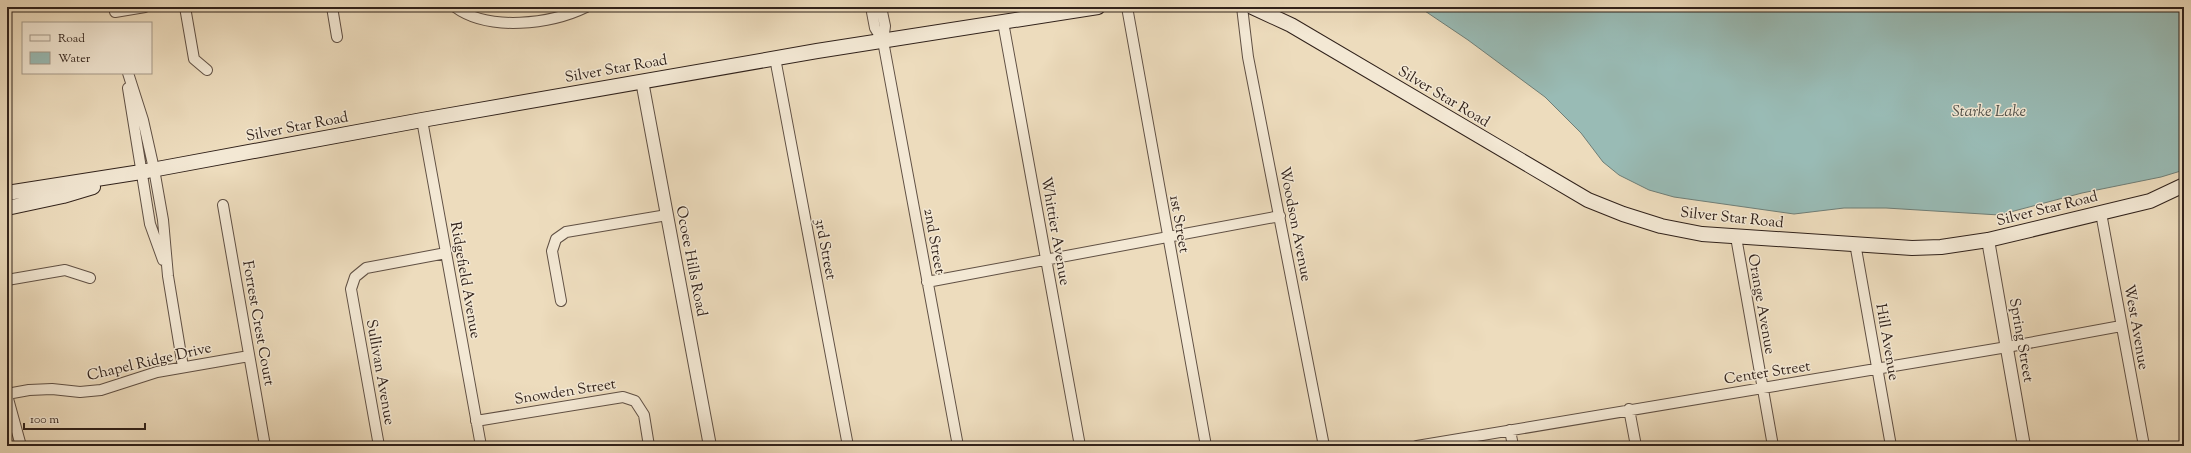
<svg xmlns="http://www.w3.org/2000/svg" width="2191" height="453" font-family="'Sorts Mill Goudy',serif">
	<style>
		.water { fill: #99bbb5; stroke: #6f7e77 }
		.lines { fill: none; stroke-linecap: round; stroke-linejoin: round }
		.minor-casing { stroke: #605044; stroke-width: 12 }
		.tertiary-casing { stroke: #605044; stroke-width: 14 }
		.secondary-casing { stroke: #31221b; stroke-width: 16 }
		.minor { stroke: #f3e8d4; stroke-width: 10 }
		.tertiary { stroke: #f3e8d4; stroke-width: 12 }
		.secondary { stroke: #f3e8d4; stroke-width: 14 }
		.labels { text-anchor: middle; stroke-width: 3; stroke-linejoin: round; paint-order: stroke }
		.street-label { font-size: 15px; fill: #31221b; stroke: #f3e8d4 }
		.water-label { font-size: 16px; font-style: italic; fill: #505049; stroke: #f3e8d4 }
	</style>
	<rect width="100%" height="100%" fill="#eddcbd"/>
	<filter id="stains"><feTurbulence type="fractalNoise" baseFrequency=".005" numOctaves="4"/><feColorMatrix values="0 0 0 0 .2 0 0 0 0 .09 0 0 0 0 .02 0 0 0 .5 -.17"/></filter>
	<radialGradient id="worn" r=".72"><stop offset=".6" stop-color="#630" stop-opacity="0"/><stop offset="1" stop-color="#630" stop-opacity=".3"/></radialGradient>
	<path class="water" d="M1419,7H2184V170L2161,177L2082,193L1999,215L1886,208H1844L1794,214L1674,197L1649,190L1619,175L1603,162L1581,133L1545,97L1468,40Z"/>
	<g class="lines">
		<defs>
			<path id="minor" d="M185,7L194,59L207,70
				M332,7L337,37
				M455,7C489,32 551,24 586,7
				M871,7L875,28L883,41
				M881,7L885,26L883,41L958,446
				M1127,7L1206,446
				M1242,7L1248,57L1324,446
				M115,12L145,7
				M1003,22L1080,446
				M775,58L848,446
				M128,73L143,120L154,169L163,220L168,276L183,367
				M128,88L150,224L163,260
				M422,120L481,446
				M223,205L265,446
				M2101,213L2144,446
				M1736,237L1773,446
				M1855,243L1891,446
				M7,280L65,270L90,278
				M927,282L1280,216
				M561,301L552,251L556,239L566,232L667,215
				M7,394L29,390L52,389L80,392L101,390L157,372L249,356
				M7,395L21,446
				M1629,409L1636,446
				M476,421L623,397L635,401L644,415L649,446
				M1510,430L1513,446
				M379,446L351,289L355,277L366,268L446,253
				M1417,446L2007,347L2121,326"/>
			<path id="tertiary" d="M642,81L710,446
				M1988,240L2024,446"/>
			<path id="secondary" d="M1252,7L1291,25L1588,200L1623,214L1661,226L1702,234L1912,248L1941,247L1988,240L2150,201L2184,185
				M7,193L141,172L422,120L817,51L1098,7
				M7,208L63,196L93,187"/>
		</defs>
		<use href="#minor" class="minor-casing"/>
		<use href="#tertiary" class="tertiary-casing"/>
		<use href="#secondary" class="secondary-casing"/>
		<use href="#minor" class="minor"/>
		<use href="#tertiary" class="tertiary"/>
		<use href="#secondary" class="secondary"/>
	</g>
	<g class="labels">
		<g class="street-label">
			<text transform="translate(616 68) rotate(-10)" y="5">Silver Star Road</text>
			<text transform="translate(1444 96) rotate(31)" y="5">Silver Star Road</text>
			<text transform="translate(297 126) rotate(-11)" y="5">Silver Star Road</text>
			<text transform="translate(2047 208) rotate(-14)" y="5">Silver Star Road</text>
			<text transform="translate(1732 217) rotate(6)" y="5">Silver Star Road</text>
			<text transform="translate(1180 224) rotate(80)" y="5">1st Street</text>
			<text transform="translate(1296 224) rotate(79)" y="5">Woodson Avenue</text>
			<text transform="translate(1056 231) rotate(80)" y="5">Whittier Avenue</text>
			<text transform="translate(935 241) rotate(80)" y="5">2nd Street</text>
			<text transform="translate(826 249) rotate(79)" y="5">3rd Street</text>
			<text transform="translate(692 261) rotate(79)" y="5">Ocoee Hills Road</text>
			<text transform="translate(466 280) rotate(80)" y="5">Ridgefield Avenue</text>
			<text transform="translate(1762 304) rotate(80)" y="5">Orange Avenue</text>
			<text transform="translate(259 323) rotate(80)" y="5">Forrest Crest Court</text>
			<text transform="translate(2137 327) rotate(80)" y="5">West Avenue</text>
			<text transform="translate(2022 340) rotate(80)" y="5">Spring Street</text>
			<text transform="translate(1888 342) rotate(80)" y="5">Hill Avenue</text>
			<text transform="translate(149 361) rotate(-13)" y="5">Chapel Ridge Drive</text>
			<text transform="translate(381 372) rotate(80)" y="5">Sullivan Avenue</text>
			<text transform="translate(1767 372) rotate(-9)" y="5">Center Street</text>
			<text transform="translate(565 391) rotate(-9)" y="5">Snowden Street</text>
		</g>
		<g class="water-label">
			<text x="1989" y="116">Starke Lake</text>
		</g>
	</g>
	<rect width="2191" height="453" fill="none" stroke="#eddcbd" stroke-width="24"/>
	<rect x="8" y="8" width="2175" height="437" fill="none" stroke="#31221b" stroke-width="2"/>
	<rect x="12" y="12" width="2167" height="429" fill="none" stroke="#31221b"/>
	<rect x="22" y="22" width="130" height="52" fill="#f3e8d4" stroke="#a5998a"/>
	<rect x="30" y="35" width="20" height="6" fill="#f3e8d4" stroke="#a5998a"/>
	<text x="58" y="42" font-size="12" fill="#31221b">Road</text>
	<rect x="30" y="52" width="20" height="12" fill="#99bbb5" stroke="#a5998a"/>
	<text x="58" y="62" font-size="12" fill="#31221b">Water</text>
	<path d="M24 423v6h121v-6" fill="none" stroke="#31221b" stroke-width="2"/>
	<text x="30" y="423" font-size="12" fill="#31221b" stroke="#f3e8d4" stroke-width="3" paint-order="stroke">100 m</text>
	<rect width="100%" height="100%" filter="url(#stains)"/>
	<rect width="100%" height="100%" fill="url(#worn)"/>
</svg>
